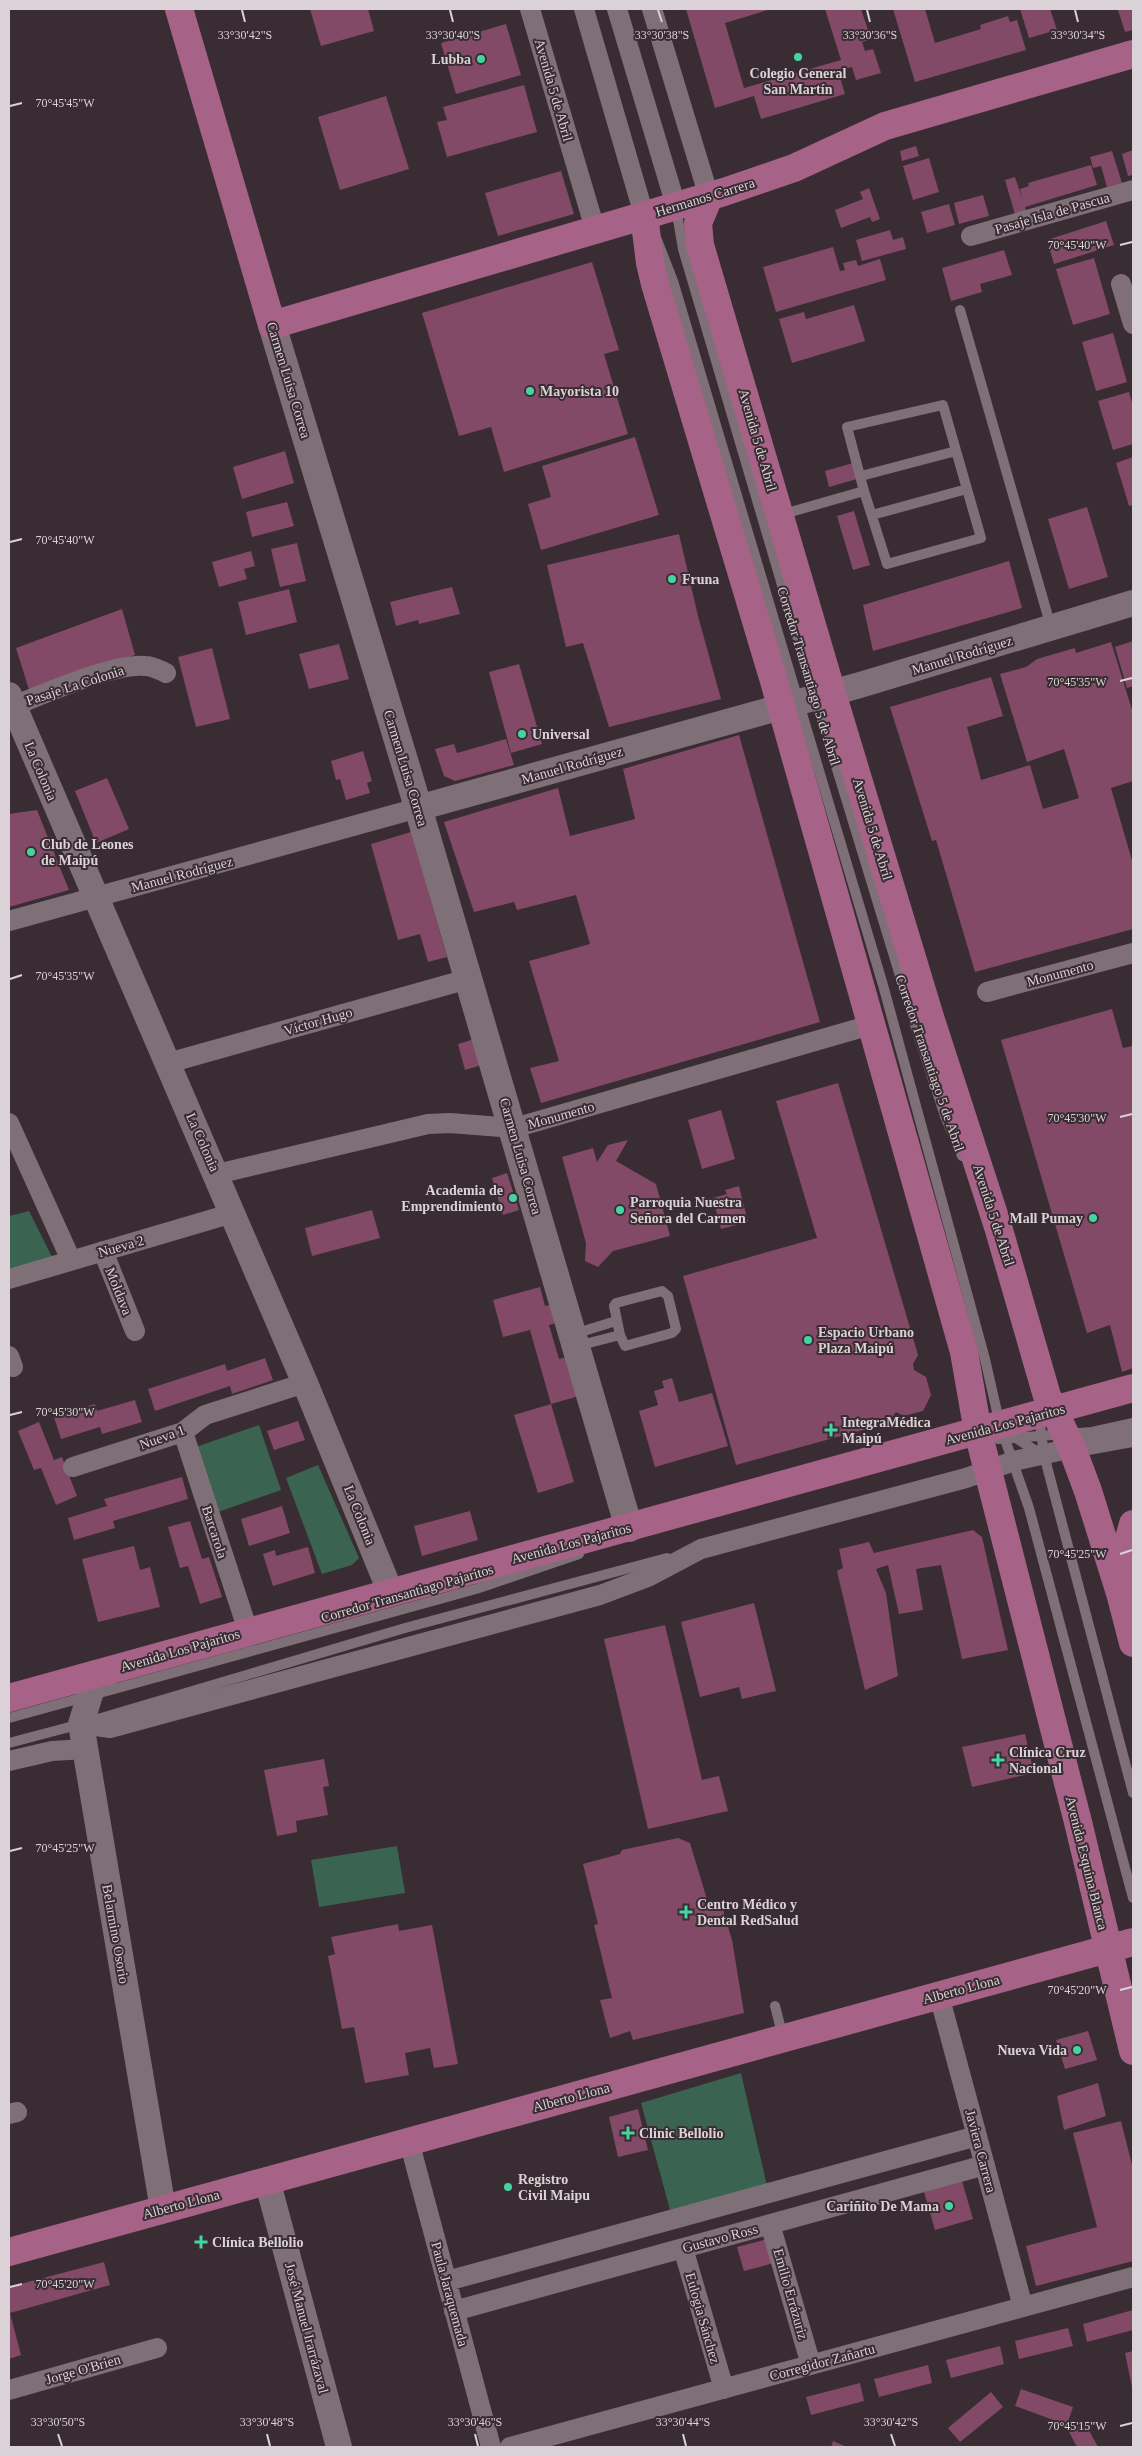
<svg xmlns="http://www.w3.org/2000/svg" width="1142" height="2456" font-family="Georgia,serif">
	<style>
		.green { fill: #3a6351 }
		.building { fill: #834a67 }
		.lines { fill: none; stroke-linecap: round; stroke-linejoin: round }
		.service { stroke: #7f7077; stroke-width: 10 }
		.minor { stroke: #7f7077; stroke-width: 20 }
		.tertiary { stroke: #7f7077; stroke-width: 26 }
		.secondary { stroke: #7f7077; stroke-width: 28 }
		.primary { stroke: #a76387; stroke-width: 28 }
		.ticks { fill: none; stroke: #dad2d6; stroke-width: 2 }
		.poi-dot { fill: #45d49f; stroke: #392c32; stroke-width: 2 }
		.labels { text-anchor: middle; stroke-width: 4; stroke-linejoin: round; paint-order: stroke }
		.poi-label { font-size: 14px; font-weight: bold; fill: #dad2d6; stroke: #392c32; text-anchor: start }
		.street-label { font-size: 14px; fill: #dad2d6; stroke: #392c32 }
		.ticks-label { font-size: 12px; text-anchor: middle; fill: #dad2d6; stroke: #392c32; stroke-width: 4; stroke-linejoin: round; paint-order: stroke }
	</style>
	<rect width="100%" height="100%" fill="#392c32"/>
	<path class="green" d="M29,1211L52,1257L9,1270V1216Z
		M259,1425L281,1490L215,1513L193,1448Z
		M318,1465L359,1558L352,1565L322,1574L286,1478Z
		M397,1846L405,1893L319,1907L311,1860Z
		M741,2073L767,2186L670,2210L641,2103Z"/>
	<path class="building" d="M310,9H368L374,31L321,46Z
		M686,9H771L725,23L744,88L841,60L825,9H861L871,39L862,42L865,51L873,49L881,73L856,80L852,67L838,71L845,94L761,119L754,96L715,108Z
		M893,9H925L935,43L981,29L980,25L1008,16L1010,22L1017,20L1026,50L915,82Z
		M1020,9H1050L1057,30L1029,38Z
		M1120,9H1133V30L1125,32L1118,10Z
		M506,24L521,75L456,94L441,43Z
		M524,85L537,132L447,157L437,122L447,120L443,107Z
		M386,96L409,169L340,190L318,117Z
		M916,146L919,156L902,161L900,151Z
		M1133,150V175L1128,176L1122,154Z
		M1112,151L1122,183L1107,187L1101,166L1093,168L1090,157Z
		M929,158L939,192L913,200L903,166Z
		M1091,165L1097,185L1025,207L1027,214L1016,218L1005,180L1015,177L1022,198L1020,189L1029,186L1028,183Z
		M561,171L574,214L498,236L485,193Z
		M869,188L880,219L872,222L870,217L841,228L835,210L863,199L860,192Z
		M983,195L989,216L959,224L954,203Z
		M949,204L955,225L927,233L921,212Z
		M1106,221L1114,245L1054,264L1047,240Z
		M890,230L893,240L903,237L906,249L862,261L856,240Z
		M833,247L840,271L845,270L843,263L856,260L858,266L880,259L886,280L776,312L763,267Z
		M1004,250L1012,275L980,284L982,292L951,301L942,268Z
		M1094,258L1110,314L1073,325L1056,269Z
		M592,262L619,350L604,354L628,434L504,472L491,427L459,436L422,313Z
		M854,305L865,341L792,363L779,319L804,312L806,319Z
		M1113,333L1127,382L1096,391L1082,342Z
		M1129,392L1133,406V444L1113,450L1098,401Z
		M635,437L659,515L541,550L528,504L551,497L542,466Z
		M285,451L294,483L242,499L233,467Z
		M1133,457V505L1129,506L1116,463Z
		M853,463L857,479L829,487L825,471Z
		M287,502L294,526L252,537L246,512Z
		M1087,507L1108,577L1069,589L1048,519Z
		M854,511L870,565L853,570L837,516Z
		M679,534L698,616L721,699L609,727L583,643L566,647L547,565Z
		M297,543L306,581L280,587L271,549Z
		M251,551L255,566L244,569L247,579L219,587L212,562Z
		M1009,561L1022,608L873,651L863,605Z
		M452,587L460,614L419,624L418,620L396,626L390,602Z
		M289,589L297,622L246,635L238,602Z
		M122,609L135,655L30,693L16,648Z
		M1133,641V686L1127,688L1115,647Z
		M1111,642L1133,713V781L1111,788L1133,864V929L975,972L936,840L932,841L890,707L991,677L1003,716L967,727L981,780L1030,765L1043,809L1079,798L1064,749L1027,762L1000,674L1026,667L1037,659L1075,648L1076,653Z
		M339,644L349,679L309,689L299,654Z
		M212,648L230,719L196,727L178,657Z
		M519,664L542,744L511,753L489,672Z
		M739,735L820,1022L541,1103L530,1068L559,1061L529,961L590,944L576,895L517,910L514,902L474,912L444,822L558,788L570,836L635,819L623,769Z
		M506,739L514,765L455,781L444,776L435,749L454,744L457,753Z
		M363,751L372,781L367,783L370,793L346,800L340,779L336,780L331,761Z
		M107,778L129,829L96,843L75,791Z
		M37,810L69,890L9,907V814Z
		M411,832L447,957L428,962L420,934L398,940L371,844Z
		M1112,1009L1123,1048L1133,1046V1368L1122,1372L1110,1325L1087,1333L1001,1040Z
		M478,1038L485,1064L465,1070L458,1044Z
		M838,1083L918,1355L913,1364L914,1370L926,1377L931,1395L923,1411L904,1416L896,1412L888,1423L736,1465L683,1276L817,1238L776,1101Z
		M721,1110L735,1159L702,1169L688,1120Z
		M628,1140L616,1161L656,1184L670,1236L613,1251L598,1267L585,1261L586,1243L562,1157L593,1148L597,1162L608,1145Z
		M507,1173L519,1210L503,1215L492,1178Z
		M739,1186L748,1222L721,1229L713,1198L727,1194L725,1190Z
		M372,1210L380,1238L312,1256L305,1228Z
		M540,1287L545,1306L558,1303L563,1321L549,1325L559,1359L575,1355L586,1394L551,1404L530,1330L503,1337L493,1300Z
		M265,1358L273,1380L232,1394L230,1386L155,1411L148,1389L225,1364L227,1371Z
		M672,1378L679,1402L712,1393L728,1446L655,1467L639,1411L658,1405L654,1391L664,1388L662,1381Z
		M135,1400L142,1422L102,1434L100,1427L61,1439L54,1417L95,1404L97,1411Z
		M551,1404L574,1482L538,1493L514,1415Z
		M298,1421L305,1440L274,1450L267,1431Z
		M39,1422L54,1460L62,1457L77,1496L56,1505L41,1468L34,1470L18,1431Z
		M182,1477L188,1499L113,1521L115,1528L74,1540L68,1518L107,1506L104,1499Z
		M282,1506L290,1533L249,1546L241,1519Z
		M470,1511L478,1540L422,1556L414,1526Z
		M190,1521L202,1559L209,1557L222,1597L200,1604L188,1566L180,1568L168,1527Z
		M973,1530L982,1537L1008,1650L962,1659L941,1565L916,1569L923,1610L899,1614L888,1565L876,1569L886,1593L898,1676L865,1690L837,1571L843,1568L839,1549L869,1542L874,1553Z
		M134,1546L140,1570L150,1567L160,1607L98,1622L82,1559Z
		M308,1547L315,1573L273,1586L263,1554L275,1550L276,1556Z
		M754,1603L776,1691L742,1699L739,1687L700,1697L681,1622Z
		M665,1625L702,1780L719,1776L728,1811L648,1829L604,1639Z
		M1025,1734L1034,1773L972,1787L962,1747Z
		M324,1759L329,1786L323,1787L328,1815L296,1821L297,1832L277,1836L264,1770Z
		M678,1838L690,1843L709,1906L721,1903L732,1940L744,2013L633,2040L630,2031L610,2038L600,2000L612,1998L594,1925L598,1924L583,1864L620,1854L622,1850Z
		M398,1924L399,1931L432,1925L458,2064L434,2068L430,2048L405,2053L409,2075L365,2083L354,2027L342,2029L328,1956L335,1954L331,1937Z
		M1088,2031L1097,2060L1065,2069L1056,2040Z
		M1098,2083L1106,2116L1064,2130L1057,2096Z
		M638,2109L648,2150L618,2157L609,2117Z
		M1121,2121L1133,2169V2261L1036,2286L1026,2246L1097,2227L1073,2133Z
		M962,2181L973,2219L935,2230L924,2192Z
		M768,2239L774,2263L744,2271L737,2247Z
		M104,2262L110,2285L10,2313L21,2355L9,2359V2287Z
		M1133,2310V2330L1087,2342L1083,2324Z
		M1068,2328L1073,2346L1019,2359L1015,2341Z
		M1000,2346L1004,2364L951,2378L946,2360Z
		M1133,2351V2386L1132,2387L1125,2353Z
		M928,2365L932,2383L879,2397L874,2379Z
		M860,2383L864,2401L811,2415L806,2397Z
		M1021,2389L1073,2407L1067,2425L1015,2406Z
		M991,2392L1003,2407L960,2442L948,2428Z
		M1085,2423L1098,2447H1077L1069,2432Z
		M833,2441L847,2447H831Z"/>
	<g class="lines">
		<path class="service" d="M676,208L683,249L815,697L915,1025L945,1116L962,1156
			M657,240L673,281L883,985L985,1359L1000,1425L1029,1508L1133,1898
			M960,310L1051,627
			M861,476L956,451
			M780,515L864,491L887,564L981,538L943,405L847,427L864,491
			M872,515L967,489
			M662,1291L668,1296L676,1329L672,1333L625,1346L620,1335L614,1306L616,1303Z
			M574,1334L616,1321
			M577,1346L620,1335
			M1039,1416L1044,1455L1133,1793
			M1011,1435L1041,1454
			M998,1439L1092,1432L1133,1423
			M9,1718L476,1589L579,1554
			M9,1743L81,1724L405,1628L667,1558
			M775,2006L783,2037"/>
		<path class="minor" d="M530,9L595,229
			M584,9L644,215
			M617,9L676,206
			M652,9L709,197
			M971,236L1133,190
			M1121,284L1133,324
			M13,706C45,694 113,663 145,666C153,666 159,670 166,673
			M9,921L418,808
			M987,992L1133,953
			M168,1063L468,979
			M9,1123L71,1260
			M217,1174L428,1124L450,1123L514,1128L871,1025
			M103,1251L135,1331
			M9,1279L233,1213
			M9,1356L13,1367
			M183,1432L248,1631
			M73,1467L183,1432L205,1415L305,1383
			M81,1724L110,1728L600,1595L648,1577L701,1549L966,1478L1014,1461L1072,1448L1133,1437
			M9,1761L52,1751L85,1749
			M939,1995L1023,2307
			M9,2114L17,2112
			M409,2141L491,2447
			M770,2224L811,2365
			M683,2248L724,2389
			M447,2281L977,2136
			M454,2311L985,2165
			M9,2390L157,2348
			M510,2447L1133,2277"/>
		<path class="tertiary" d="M9,695L305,1383L390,1591
			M418,808L860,685L1133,603
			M112,1669L92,1688L81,1724L163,2209
			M267,2180L339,2447"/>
		<path class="secondary" d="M272,325L410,780L629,1528"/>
		<path class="primary" d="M179,9L272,325L724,192L794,168L885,126L1133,54
			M709,197L698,223L700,245L832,693L930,1017L999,1230L1047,1396L1072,1448L1088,1491L1120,1593L1133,1643
			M644,215L650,263L655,284L774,681L964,1352L978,1432L1078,1822L1133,2051
			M1120,1581L1121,1567L1133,1524
			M9,1698L1133,1388
			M9,2252L1133,1942"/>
	</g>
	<path class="ticks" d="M242,10L245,22M450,10L453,22M658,10L662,22M867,10L870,22M1075,10L1078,22M10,106L22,103M1120,245L1132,242M10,542L22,539M1120,681L1132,678M10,979L22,975M1120,1117L1132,1114M10,1415L22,1412M1120,1554L1132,1550M10,1851L22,1848M1120,1990L1132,1987M10,2287L22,2284M1120,2426L1132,2423M58,2434L62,2446M267,2434L270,2446M475,2434L478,2446M683,2434L686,2446M891,2434L895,2446"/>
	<g class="poi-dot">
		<circle cx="798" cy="57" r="5"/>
		<circle cx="481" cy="59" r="5"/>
		<circle cx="530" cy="391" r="5"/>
		<circle cx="672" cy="579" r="5"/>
		<circle cx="522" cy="734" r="5"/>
		<circle cx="31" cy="852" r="5"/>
		<circle cx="513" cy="1198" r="5"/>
		<circle cx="620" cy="1210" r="5"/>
		<circle cx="1093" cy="1218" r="5"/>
		<circle cx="808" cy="1340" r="5"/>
		<path d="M828.5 1422.5h5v5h5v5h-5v5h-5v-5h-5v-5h5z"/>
		<path d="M995.5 1752.5h5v5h5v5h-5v5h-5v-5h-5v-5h5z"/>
		<path d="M683.5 1904.5h5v5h5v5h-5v5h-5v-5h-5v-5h5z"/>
		<circle cx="1077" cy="2050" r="5"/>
		<path d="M625.5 2125.5h5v5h5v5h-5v5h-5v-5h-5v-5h5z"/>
		<circle cx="508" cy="2187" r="5"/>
		<circle cx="949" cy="2206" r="5"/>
		<path d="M198.5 2234.5h5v5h5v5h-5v5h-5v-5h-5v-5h5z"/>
	</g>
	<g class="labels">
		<g class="poi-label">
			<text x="471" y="64" text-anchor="end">Lubba</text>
			<text x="798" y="78" text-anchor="middle">Colegio General<tspan x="798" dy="16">San Martín</tspan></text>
			<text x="540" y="396">Mayorista 10</text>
			<text x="682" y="584">Fruna</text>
			<text x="532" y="739">Universal</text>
			<text x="41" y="849">Club de Leones<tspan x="41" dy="16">de Maipú</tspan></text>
			<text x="503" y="1195" text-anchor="end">Academia de<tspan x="503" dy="16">Emprendimiento</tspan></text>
			<text x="630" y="1207">Parroquia Nuestra<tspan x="630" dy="16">Señora del Carmen</tspan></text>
			<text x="1083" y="1223" text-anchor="end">Mall Pumay</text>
			<text x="818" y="1337">Espacio Urbano<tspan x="818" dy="16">Plaza Maipú</tspan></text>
			<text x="842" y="1427">IntegraMédica<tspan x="842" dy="16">Maipú</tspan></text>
			<text x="1009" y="1757">Clínica Cruz<tspan x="1009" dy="16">Nacional</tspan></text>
			<text x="697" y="1909">Centro Médico y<tspan x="697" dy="16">Dental RedSalud</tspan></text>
			<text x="1067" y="2055" text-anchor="end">Nueva Vida</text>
			<text x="639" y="2138">Clinic Bellolio</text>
			<text x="518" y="2184">Registro<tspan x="518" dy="16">Civil Maipu</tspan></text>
			<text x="939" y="2211" text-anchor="end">Cariñito De Mama</text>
			<text x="212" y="2247">Clínica Bellolio</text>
		</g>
		<g class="street-label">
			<text transform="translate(554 90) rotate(74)" y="5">Avenida 5 de Abril</text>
			<text transform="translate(705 197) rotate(-17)" y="5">Hermanos Carrera</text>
			<text transform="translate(1052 213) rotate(-16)" y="5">Pasaje Isla de Pascua</text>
			<text transform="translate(289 380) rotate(73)" y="5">Carmen Luisa Correa</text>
			<text transform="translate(758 440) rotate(74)" y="5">Avenida 5 de Abril</text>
			<text transform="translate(962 655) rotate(-17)" y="5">Manuel Rodríguez</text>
			<text transform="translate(809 676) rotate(73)" y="5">Corredor Transantiago 5 de Abril</text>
			<text transform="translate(75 685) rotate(-18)" y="5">Pasaje La Colonia</text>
			<text transform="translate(572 765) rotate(-16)" y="5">Manuel Rodríguez</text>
			<text transform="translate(406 768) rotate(73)" y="5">Carmen Luisa Correa</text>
			<text transform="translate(41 771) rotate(67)" y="5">La Colonia</text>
			<text transform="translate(873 829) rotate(73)" y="5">Avenida 5 de Abril</text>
			<text transform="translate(182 874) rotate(-15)" y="5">Manuel Rodríguez</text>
			<text transform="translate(1060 973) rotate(-15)" y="5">Monumento</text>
			<text transform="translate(318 1021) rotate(-16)" y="5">Víctor Hugo</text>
			<text transform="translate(930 1063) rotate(71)" y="5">Corredor Transantiago 5 de Abril</text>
			<text transform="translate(561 1115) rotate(-16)" y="5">Monumento</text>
			<text transform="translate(203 1142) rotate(66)" y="5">La Colonia</text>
			<text transform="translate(521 1156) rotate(74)" y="5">Carmen Luisa Correa</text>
			<text transform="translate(994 1215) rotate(72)" y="5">Avenida 5 de Abril</text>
			<text transform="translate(121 1246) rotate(-16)" y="5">Nueva 2</text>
			<text transform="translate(119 1291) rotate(68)" y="5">Moldava</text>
			<text transform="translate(1005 1424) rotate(-15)" y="5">Avenida Los Pajaritos</text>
			<text transform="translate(162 1437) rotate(-20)" y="5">Nueva 1</text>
			<text transform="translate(360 1515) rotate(68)" y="5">La Colonia</text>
			<text transform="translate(215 1532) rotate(72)" y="5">Barcarola</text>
			<text transform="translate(571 1543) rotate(-15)" y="5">Avenida Los Pajaritos</text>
			<text transform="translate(407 1593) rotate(-16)" y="5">Corredor Transantiago Pajaritos</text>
			<text transform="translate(180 1650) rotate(-16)" y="5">Avenida Los Pajaritos</text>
			<text transform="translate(1087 1863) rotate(76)" y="5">Avenida Esquina Blanca</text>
			<text transform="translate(116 1934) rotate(80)" y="5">Belarmino Osorio</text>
			<text transform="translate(961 1989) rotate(-15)" y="5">Alberto Llona</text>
			<text transform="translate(571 2097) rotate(-15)" y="5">Alberto Llona</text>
			<text transform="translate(981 2151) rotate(75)" y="5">Javiera Carrera</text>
			<text transform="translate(181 2204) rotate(-15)" y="5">Alberto Llona</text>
			<text transform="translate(720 2238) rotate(-15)" y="5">Gustavo Ross</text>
			<text transform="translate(450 2294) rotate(75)" y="5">Paula Jaraquemada</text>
			<text transform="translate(791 2294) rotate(74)" y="5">Emilio Errázuriz</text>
			<text transform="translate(703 2318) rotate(74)" y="5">Eulogia Sánchez</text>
			<text transform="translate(307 2328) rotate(75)" y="5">José Manuel Irarrázaval</text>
			<text transform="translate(822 2362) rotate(-15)" y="5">Corregidor Zañartu</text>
			<text transform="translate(83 2369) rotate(-16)" y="5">Jorge O'Brien</text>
		</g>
	</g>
	<g class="ticks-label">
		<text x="245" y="39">33°30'42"S</text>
		<text x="453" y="39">33°30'40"S</text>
		<text x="662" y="39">33°30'38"S</text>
		<text x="870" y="39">33°30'36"S</text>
		<text x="1078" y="39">33°30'34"S</text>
		<text x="65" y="107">70°45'45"W</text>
		<text x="1077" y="249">70°45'40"W</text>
		<text x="65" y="544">70°45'40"W</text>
		<text x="1077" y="686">70°45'35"W</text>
		<text x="65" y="980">70°45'35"W</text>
		<text x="1077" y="1122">70°45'30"W</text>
		<text x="65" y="1416">70°45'30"W</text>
		<text x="1077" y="1558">70°45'25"W</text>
		<text x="65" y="1852">70°45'25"W</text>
		<text x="1077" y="1994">70°45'20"W</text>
		<text x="65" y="2288">70°45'20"W</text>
		<text x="58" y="2426">33°30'50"S</text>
		<text x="267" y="2426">33°30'48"S</text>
		<text x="475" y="2426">33°30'46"S</text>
		<text x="683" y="2426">33°30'44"S</text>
		<text x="891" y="2426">33°30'42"S</text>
		<text x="1077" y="2430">70°45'15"W</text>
	</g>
	<rect width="1142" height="2456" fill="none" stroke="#dad2d6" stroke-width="20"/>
</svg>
